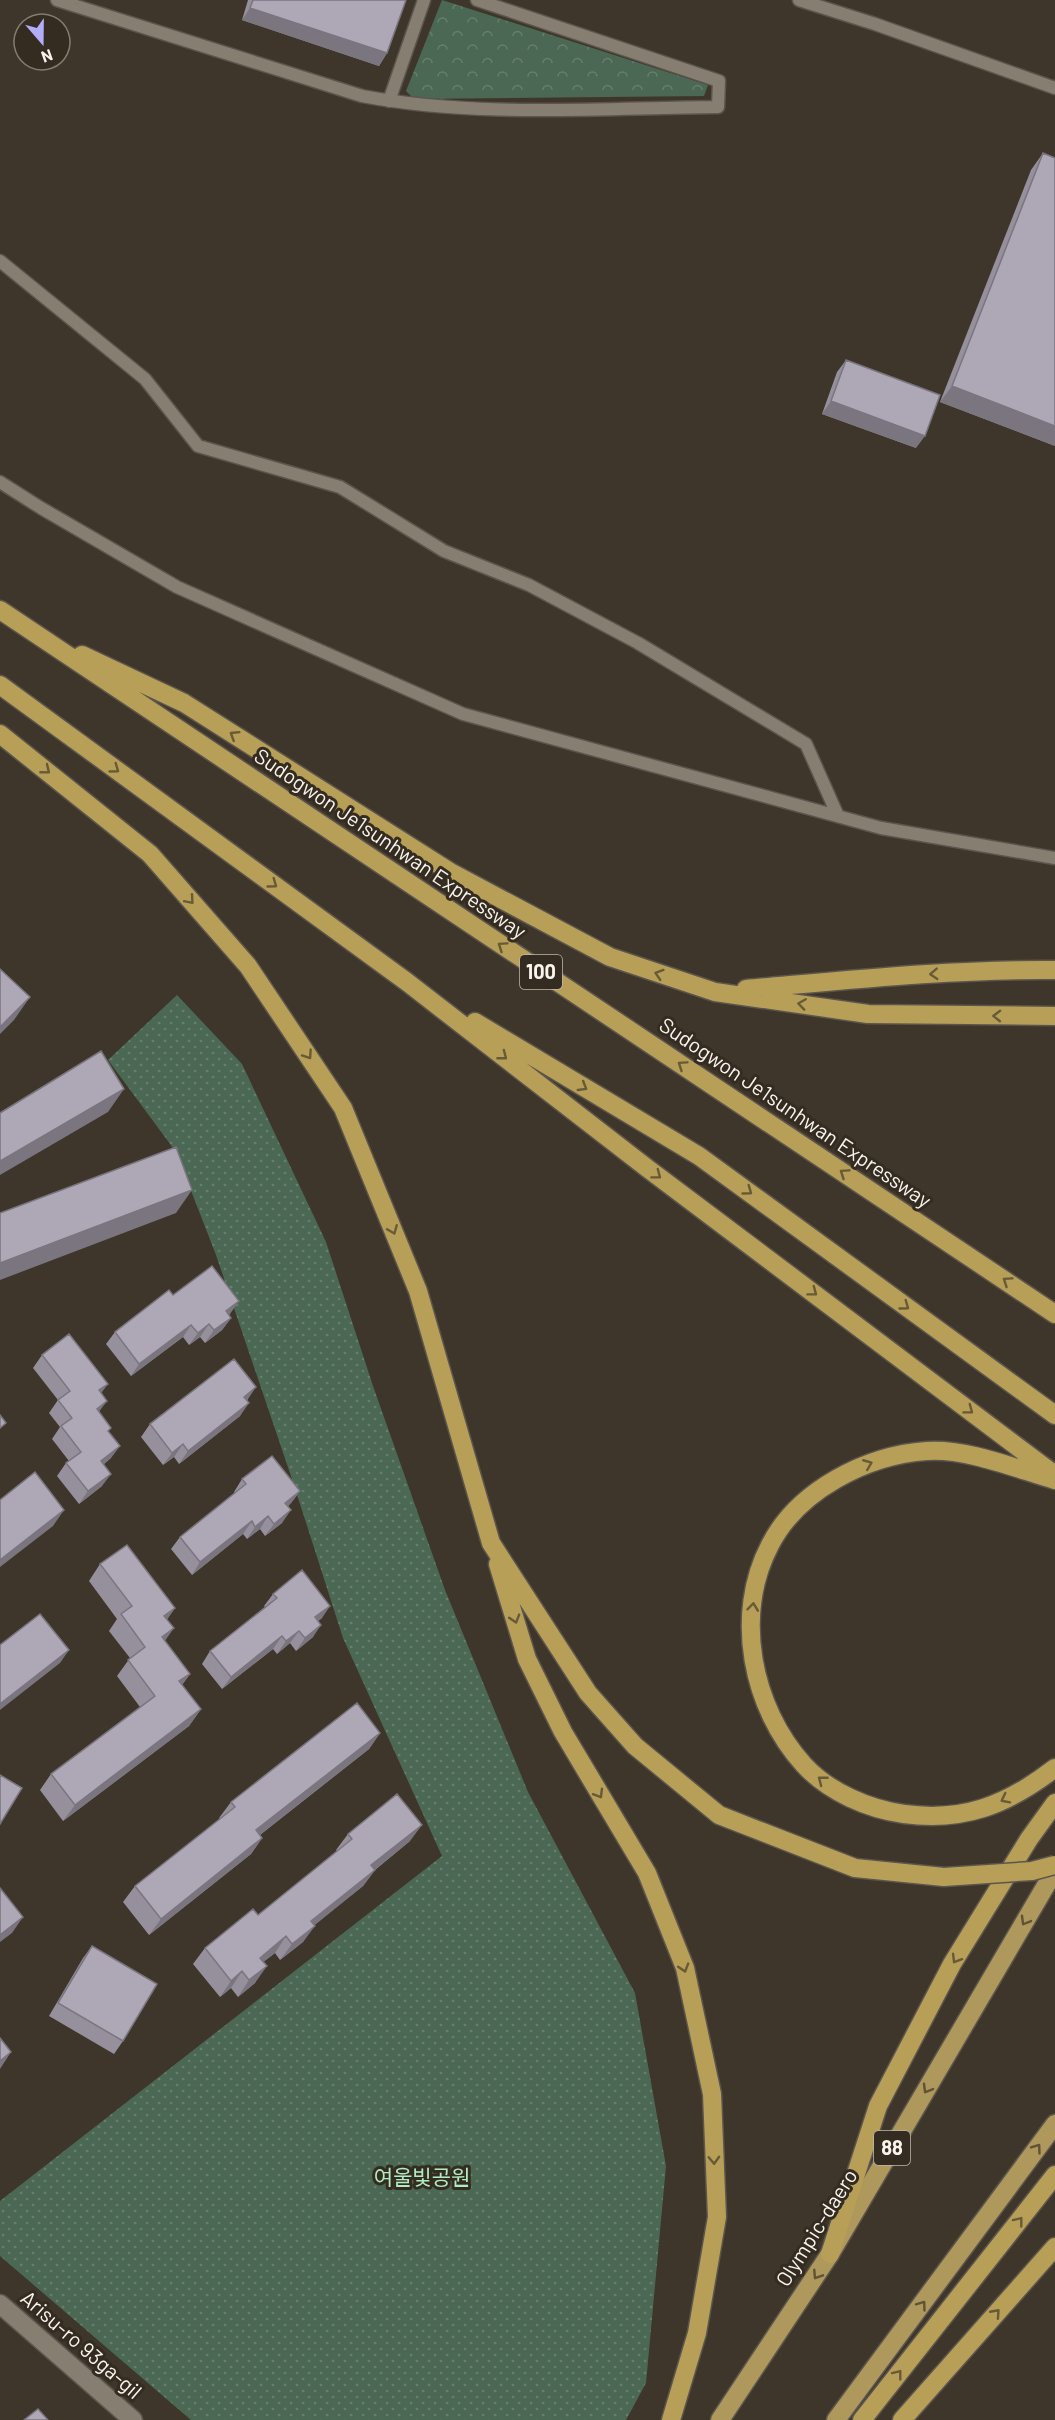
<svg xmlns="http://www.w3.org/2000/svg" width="1055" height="2420" font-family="Barlow,'Noto Sans KR',sans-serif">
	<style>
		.grass { fill: url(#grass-dots) }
		.forest { fill: url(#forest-crowns) }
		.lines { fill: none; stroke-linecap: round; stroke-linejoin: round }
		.service-casing { stroke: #5c554c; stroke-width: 15 }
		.minor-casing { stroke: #5c554c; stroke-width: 21 }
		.trunk-casing { stroke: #5c554c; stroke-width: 21 }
		.motorway-casing { stroke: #5c554c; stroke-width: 21 }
		.service { stroke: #877e72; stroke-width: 12 }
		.minor { stroke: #877e72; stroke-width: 18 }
		.trunk { stroke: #ae985c; stroke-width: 18 }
		.motorway { stroke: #b79f57; stroke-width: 18 }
		.motorway-bridge-casing { stroke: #5c554c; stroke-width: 21; stroke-linecap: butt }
		.motorway-bridge { stroke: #b79f57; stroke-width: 18 }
		.wall { fill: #96909c }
		.shaded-wall { fill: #7a757f }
		.building { fill: #aea7b5; stroke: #7a757f; stroke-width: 1.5 }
		.oneway { stroke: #685a37 }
		.oneway2 { stroke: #5f5236 }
		.labels { text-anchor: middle; stroke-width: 6; stroke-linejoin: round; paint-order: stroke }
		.shield { fill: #342c21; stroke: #beb8b0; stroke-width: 1.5 }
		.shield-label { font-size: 20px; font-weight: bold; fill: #f9f4ed }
		.street-label { font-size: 21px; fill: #f9f4ed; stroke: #342c21 }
		.park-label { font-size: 21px; fill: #b0ecc3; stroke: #342c21 }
	</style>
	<defs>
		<pattern id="grass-dots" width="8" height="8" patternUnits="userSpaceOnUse" patternTransform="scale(1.5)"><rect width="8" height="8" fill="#4b6854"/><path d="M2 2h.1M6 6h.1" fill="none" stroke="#667e6d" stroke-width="1.8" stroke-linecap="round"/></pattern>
		<pattern id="forest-crowns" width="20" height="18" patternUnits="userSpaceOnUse" patternTransform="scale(1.5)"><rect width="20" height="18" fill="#4b6854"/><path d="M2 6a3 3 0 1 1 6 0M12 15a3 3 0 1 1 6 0" fill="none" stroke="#667e6d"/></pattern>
	</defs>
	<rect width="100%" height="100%" fill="#3e362b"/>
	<path class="grass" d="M177,995L242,1064L326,1242L373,1386L445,1590L528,1792L635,1993L666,2166L646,2383L626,2420H191L0,2256V2201L442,1856L343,1638L293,1482L216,1255L176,1152L108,1060Z"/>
	<path class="forest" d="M442,0L708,85L704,96L414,99L406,91Z"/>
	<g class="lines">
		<defs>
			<path id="service" d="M57,0L362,96C478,118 600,108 718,107L719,81L477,0
				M799,0L875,24L1055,88
				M389,101L424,0
				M0,261L145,379L198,446L340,487L444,551L529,585L638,643L806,744L838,816
				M0,482L41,508L177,587L463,714L881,828L1055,858"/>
			<path id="minor" d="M0,2304L133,2420"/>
			<path id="trunk" d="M720,2420L830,2254L1055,1870
				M836,2420L1055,2124"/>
			<path id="motorway" d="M0,610L1055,1314
				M82,655L184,703L452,873L610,957L715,992L868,1014L1055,1016
				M0,685L407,982L647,1168L1055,1475
				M0,734L150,854L248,966L343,1108L418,1291L491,1543L588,1693L635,1746L719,1815L855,1868L944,1877
				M746,989C849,980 952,969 1055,970
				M475,1022L699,1156L1055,1415
				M1055,1480C1017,1469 966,1448 927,1451C867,1455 798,1490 770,1545C733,1615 752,1708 804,1765C829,1792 868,1809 904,1814C964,1822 1007,1805 1055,1768
				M498,1564L527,1659L563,1732L647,1873L685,1968L712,2094L717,2217L697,2333L671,2420
				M830,2254L878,2106L952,1964L1029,1839L1055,1803
				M862,2420L1055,2175
				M902,2420L1055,2247"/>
		</defs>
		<use href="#service" class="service-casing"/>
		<use href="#minor" class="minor-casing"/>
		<use href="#trunk" class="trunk-casing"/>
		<use href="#motorway" class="motorway-casing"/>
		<use href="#service" class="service"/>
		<use href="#minor" class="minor"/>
		<use href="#trunk" class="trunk"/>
		<use href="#motorway" class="motorway"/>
		<defs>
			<path id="motorway-bridge" d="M944,1877L1032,1871L1055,1865"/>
		</defs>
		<use href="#motorway-bridge" class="motorway-bridge-casing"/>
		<use href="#motorway-bridge" class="motorway-bridge"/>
	</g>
	<path class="wall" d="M248,0H406L387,53L379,66L242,20Z
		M1043,153L1055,158V446L940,402L1031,170Z
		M846,360L916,448L822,414L837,372Z
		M173,1295L230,1314L229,1315L231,1318L222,1330L205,1343L200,1337L189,1345L183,1337L131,1376L106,1344L115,1332Z
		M42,1355L101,1393L99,1412L109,1432L111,1458L104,1464L102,1486L79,1504L57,1476L66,1463L69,1461L52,1439L60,1427L49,1413L58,1400L33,1368Z
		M248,1399L240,1416L179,1464L174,1457L163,1465L141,1437L150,1424Z
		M242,1479L300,1491L291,1503L288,1506L282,1523L265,1536L260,1529L247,1539L243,1534L192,1575L171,1549L180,1537L235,1493L234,1492Z
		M100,1564L175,1608L167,1619L165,1641L190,1674L182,1685L201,1709L189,1726L63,1821L40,1790L51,1774L140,1707L117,1676L130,1658L109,1631L117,1619L89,1581Z
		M273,1594L322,1618L318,1621L313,1637L296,1651L290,1643L277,1654L273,1649L222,1689L202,1664L210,1651L265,1607L264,1606Z
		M380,1733L369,1749L260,1835L262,1838L251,1854L149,1935L123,1902L135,1886L220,1819L219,1818L231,1802Z
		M348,1834L410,1841L375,1870L363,1886L314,1925L303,1942L280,1960L275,1953L263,1962L255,1983L238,1997L231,1988L220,1997L193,1964L205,1948L258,1915L337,1851L336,1850Z
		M92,1946L123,2041L114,2054L49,2016L83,1958Z"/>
	<path class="shaded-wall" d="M250,8L387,53L379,66L242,20Z
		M952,386L1055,426V446L940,402Z
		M831,401L925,436L916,448L822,414Z
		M30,997L14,1020L0,1034V1027Z
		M124,1089L108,1112L0,1175V1161Z
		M192,1190L176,1213L0,1280V1263Z
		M239,1301L230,1314L217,1324L226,1311Z
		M231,1318L222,1330L205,1343L214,1330Z
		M209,1324L200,1337L189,1345L198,1333Z
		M191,1325L183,1337L131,1376L139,1364Z
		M108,1384L99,1396V1390Z
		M256,1387L248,1399L235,1409L244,1397Z
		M107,1401L98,1413L97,1409Z
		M249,1403L240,1416L179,1464L188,1451Z
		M183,1444L174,1457L163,1465L172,1453Z
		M120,1446L111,1458L92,1473L101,1461Z
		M111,1474L102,1486L79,1504L88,1491Z
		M300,1491L291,1503L276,1515L285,1503Z
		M64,1510L53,1526L0,1567V1560Z
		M291,1510L282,1523L265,1536L274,1524Z
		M268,1516L260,1529L247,1539L255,1527Z
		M252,1521L243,1534L192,1575L200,1562Z
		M330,1606L322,1618L307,1630L315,1617Z
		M175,1608L164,1624V1616Z
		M321,1625L313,1637L296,1651L305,1638Z
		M174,1628L162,1645V1637Z
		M299,1631L290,1643L277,1654L286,1641Z
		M282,1636L273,1649L222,1689L231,1677Z
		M69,1650L60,1663L0,1710V1704Z
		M190,1674L178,1690L179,1681Z
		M201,1709L189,1726L63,1821L75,1805Z
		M380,1733L369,1749L244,1847L256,1830Z
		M422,1825L410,1841L360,1882L371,1865Z
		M262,1838L251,1854L149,1935L161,1919Z
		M375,1870L363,1886L300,1937L311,1921Z
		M23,1917L12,1933L0,1942V1935Z
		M315,1926L303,1942L280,1960L292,1944Z
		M286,1936L275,1953L248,1974L260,1958Z
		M267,1966L255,1983L238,1997L249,1980Z
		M242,1971L231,1988L220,1997L231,1981Z
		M11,2052L0,2069V2061Z"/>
	<path class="building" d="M253,0H406L387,53L250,8Z
		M1043,153L1055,158V426L952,386Z
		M846,360L940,395L925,436L831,401Z
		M0,969L30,997L0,1027Z
		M101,1051L124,1089L0,1161V1113Z
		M176,1147L192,1190L0,1263V1213Z
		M212,1266L239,1301L226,1311L231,1318L214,1330L209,1324L198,1333L191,1325L139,1364L115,1332L169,1290L173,1295Z
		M69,1334L108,1384L99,1390L107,1401L97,1409L111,1428L108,1431L120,1446L101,1461L111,1474L88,1491L66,1463L81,1452L61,1426L72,1418L58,1400L70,1391L42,1355Z
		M234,1359L256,1387L244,1397L249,1403L188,1451L183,1444L172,1453L150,1424Z
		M0,1415L6,1423L0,1428Z
		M272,1456L300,1491L285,1503L291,1510L274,1524L268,1516L255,1527L252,1521L200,1562L180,1537L246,1484L242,1479Z
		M35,1472L64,1510L0,1560V1500Z
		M127,1545L175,1608L164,1616L174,1628L162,1637L190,1674L179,1681L201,1709L75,1805L51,1774L155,1696L128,1660L145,1647L121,1614L132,1606L100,1564Z
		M302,1570L330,1606L315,1617L321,1625L305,1638L299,1631L286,1641L282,1636L231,1677L210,1651L277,1598L273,1594Z
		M40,1614L69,1650L0,1704V1645Z
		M357,1703L380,1733L256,1830L262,1838L161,1919L135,1886L235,1807L231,1802Z
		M0,1775L22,1788L0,1824Z
		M397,1794L422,1825L371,1865L375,1870L311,1921L315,1926L292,1944L286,1936L260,1958L267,1966L249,1980L242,1971L231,1981L205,1948L253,1909L258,1915L352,1839L348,1834Z
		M0,1888L23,1917L0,1935Z
		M92,1946L157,1984L123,2041L58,2003Z
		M0,2038L11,2052L0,2061Z
		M38,2409L48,2420H24Z"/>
	<defs><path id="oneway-chevron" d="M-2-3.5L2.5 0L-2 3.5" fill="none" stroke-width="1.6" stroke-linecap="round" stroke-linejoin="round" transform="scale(1.5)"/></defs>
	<g class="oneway">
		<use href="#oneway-chevron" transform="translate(234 735) rotate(-148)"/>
		<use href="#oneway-chevron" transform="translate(115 769) rotate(36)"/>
		<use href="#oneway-chevron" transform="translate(46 770) rotate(39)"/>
		<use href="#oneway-chevron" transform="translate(273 884) rotate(36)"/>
		<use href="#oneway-chevron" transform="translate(190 900) rotate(49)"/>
		<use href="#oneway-chevron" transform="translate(502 946) rotate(-146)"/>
		<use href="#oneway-chevron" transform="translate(659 974) rotate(-162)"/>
		<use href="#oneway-chevron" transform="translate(934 974) rotate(177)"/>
		<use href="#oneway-chevron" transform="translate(802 1004) rotate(-172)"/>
		<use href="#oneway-chevron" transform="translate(997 1016) rotate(-179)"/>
		<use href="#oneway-chevron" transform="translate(308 1055) rotate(56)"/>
		<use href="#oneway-chevron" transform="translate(503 1056) rotate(38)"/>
		<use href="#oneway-chevron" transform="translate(682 1065) rotate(-146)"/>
		<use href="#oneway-chevron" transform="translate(583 1087) rotate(31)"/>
		<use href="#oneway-chevron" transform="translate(844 1173) rotate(-146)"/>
		<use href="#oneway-chevron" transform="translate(657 1175) rotate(37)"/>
		<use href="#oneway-chevron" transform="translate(748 1191) rotate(36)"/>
		<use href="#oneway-chevron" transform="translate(393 1230) rotate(68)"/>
		<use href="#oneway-chevron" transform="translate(1007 1281) rotate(-146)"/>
		<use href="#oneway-chevron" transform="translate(813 1292) rotate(37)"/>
		<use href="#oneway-chevron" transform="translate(905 1306) rotate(36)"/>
		<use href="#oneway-chevron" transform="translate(969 1410) rotate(37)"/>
		<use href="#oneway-chevron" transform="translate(868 1464) rotate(-22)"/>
		<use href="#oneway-chevron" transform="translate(753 1607) rotate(-83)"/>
		<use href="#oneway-chevron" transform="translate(515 1619) rotate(73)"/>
		<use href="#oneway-chevron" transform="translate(822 1780) rotate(-142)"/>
		<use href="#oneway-chevron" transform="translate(599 1794) rotate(59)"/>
		<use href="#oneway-chevron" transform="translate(1005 1799) rotate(153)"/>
		<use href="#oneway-chevron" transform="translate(956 1959) rotate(121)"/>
		<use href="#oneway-chevron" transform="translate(684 1968) rotate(73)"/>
		<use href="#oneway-chevron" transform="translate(714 2160) rotate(88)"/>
		<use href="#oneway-chevron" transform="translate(1019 2221) rotate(-52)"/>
		<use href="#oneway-chevron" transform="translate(996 2313) rotate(-48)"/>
		<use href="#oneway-chevron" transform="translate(898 2374) rotate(-52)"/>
	</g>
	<g class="oneway2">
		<use href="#oneway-chevron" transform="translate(1025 1921) rotate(120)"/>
		<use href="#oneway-chevron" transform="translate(927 2089) rotate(120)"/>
		<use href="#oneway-chevron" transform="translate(1037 2148) rotate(-54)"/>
		<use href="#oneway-chevron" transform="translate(817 2275) rotate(123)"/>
		<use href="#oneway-chevron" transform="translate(922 2305) rotate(-54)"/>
	</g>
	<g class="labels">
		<g class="shield">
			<rect x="520" y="955" width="42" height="34" rx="4.5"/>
			<rect x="874" y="2131" width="36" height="34" rx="4.5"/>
		</g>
		<g class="shield-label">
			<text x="541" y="979">100</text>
			<text x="892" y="2155">88</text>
		</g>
		<g class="street-label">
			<text transform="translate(390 844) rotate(34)" y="7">Sudogwon Je1sunhwan Expressway</text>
			<text transform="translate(795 1113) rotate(34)" y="7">Sudogwon Je1sunhwan Expressway</text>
			<text transform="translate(817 2228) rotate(-58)" y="7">Olympic-daero</text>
			<text transform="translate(81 2345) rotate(41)" y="7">Arisu-ro 93ga-gil</text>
		</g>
		<g class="park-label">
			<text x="422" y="2185">여울빛공원</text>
		</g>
	</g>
	<g transform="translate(42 42) rotate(160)"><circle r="28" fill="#342c21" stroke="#837c73" stroke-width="1.5"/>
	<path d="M0-4.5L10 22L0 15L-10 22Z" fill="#b2adf9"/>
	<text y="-9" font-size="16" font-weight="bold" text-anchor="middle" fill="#f9f4ed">N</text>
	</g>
</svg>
